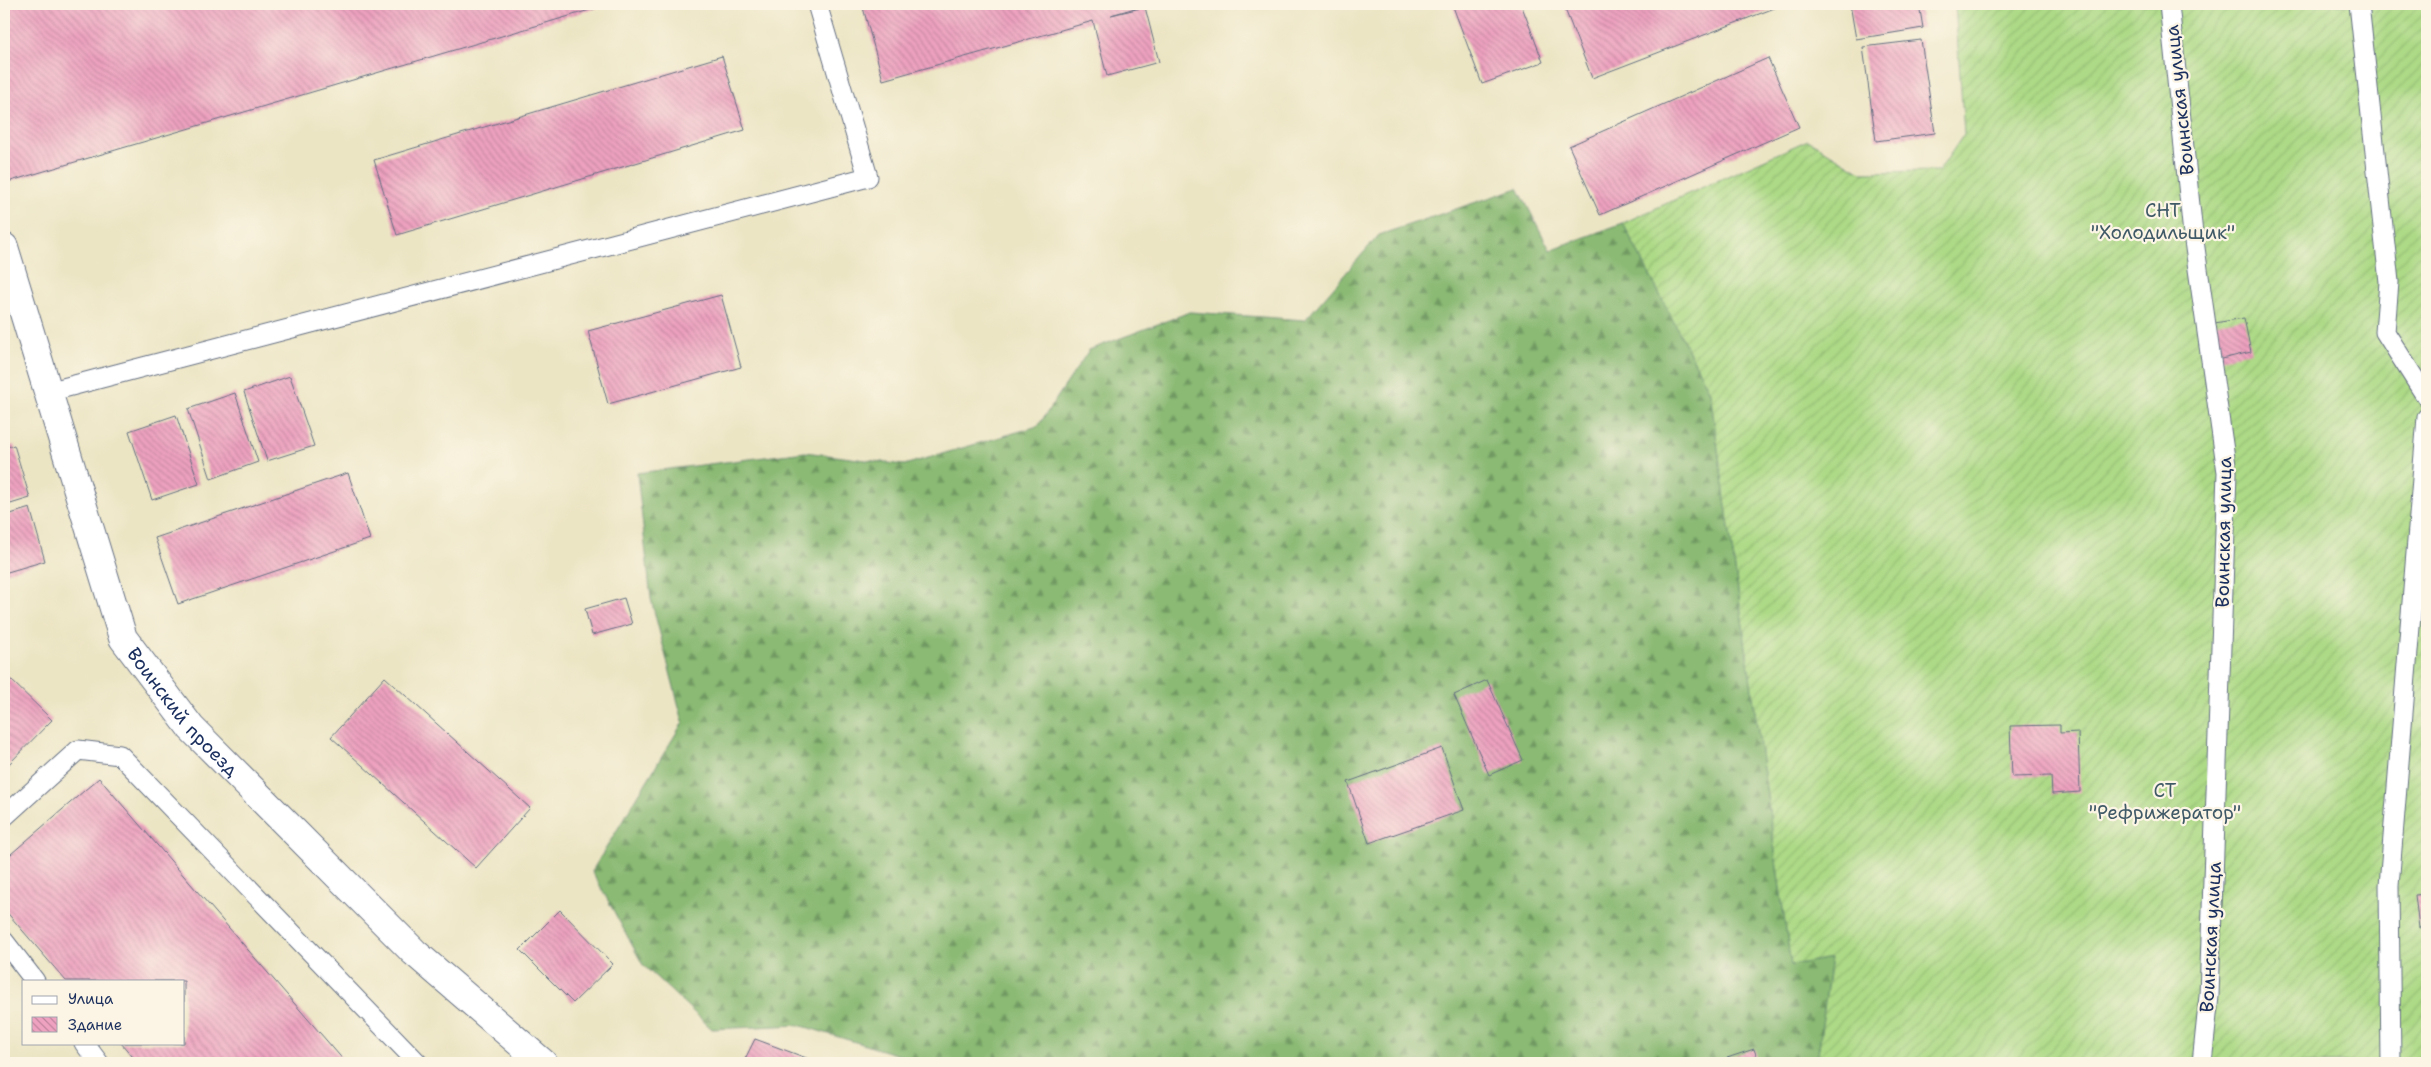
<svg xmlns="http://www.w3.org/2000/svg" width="2431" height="1067" font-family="'Shantell Sans',sans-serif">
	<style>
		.forest { fill: url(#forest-firs); stroke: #527468 }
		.garden { fill: url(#garden-furrows); stroke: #648472 }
		.building { fill: url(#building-back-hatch) }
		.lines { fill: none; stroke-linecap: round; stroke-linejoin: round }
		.service-casing { stroke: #646f82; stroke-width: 21 }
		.minor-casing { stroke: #646f82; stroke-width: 30 }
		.service { stroke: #fff; stroke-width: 19 }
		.minor { stroke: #fff; stroke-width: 28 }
		.labels { text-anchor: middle; stroke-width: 4.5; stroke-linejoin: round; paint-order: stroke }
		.street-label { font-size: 19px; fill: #1b2f5e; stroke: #fcf5e5 }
		.park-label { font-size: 19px; fill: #405a68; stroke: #fcf5e5 }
	</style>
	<defs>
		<pattern id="forest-firs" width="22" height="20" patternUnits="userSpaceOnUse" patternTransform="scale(1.25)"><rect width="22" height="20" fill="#8aba73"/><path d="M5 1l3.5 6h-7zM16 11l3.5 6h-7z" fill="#709862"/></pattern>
		<pattern id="garden-furrows" width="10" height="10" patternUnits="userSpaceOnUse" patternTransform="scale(1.25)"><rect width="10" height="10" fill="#adda86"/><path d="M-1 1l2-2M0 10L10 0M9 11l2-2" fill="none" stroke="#94bb76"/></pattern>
		<pattern id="building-back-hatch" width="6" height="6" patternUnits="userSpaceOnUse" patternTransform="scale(1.25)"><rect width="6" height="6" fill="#eea2bf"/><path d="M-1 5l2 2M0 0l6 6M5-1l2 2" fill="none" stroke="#c0849e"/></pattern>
	</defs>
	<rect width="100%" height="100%" fill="#fcf5e5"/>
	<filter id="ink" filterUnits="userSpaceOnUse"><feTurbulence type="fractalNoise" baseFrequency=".02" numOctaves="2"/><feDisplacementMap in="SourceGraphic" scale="10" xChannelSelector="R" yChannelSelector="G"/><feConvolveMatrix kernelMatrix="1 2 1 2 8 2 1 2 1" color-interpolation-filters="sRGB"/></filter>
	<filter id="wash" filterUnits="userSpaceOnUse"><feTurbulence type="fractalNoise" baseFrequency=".0096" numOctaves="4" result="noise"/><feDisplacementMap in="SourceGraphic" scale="20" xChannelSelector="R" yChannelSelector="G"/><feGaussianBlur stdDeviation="1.12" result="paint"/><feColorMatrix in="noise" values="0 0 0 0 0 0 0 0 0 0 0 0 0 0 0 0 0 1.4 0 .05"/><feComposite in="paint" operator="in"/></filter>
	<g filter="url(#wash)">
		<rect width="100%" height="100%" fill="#ece5c4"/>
		<path class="forest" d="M1518,188L1550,250L1623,223L1710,392L1791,965L1831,958L1817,1063H925L799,1025L712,1029L643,965L592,871L683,722L651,599L637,473L805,452L904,465L1038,426L1089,350L1190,312L1305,320L1379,235Z"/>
		<path class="garden" d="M1955,4H2427V1063H1817L1831,958L1791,965L1710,392L1623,223L1808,140L1861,172L1939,171L1964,134Z"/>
		<g id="blocks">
			<path class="building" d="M4,4H610L4,183Z
				M862,4H1149L1111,15L1145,7L1159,62L1107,76L1093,21L883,80Z
				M1452,4H1521L1543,62L1482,84Z
				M1563,4H1785L1592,78Z
				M1850,4H1919L1923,28L1856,39Z
				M1921,40L1935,133L1876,141L1863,47Z
				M722,56L745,130L397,235L374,160Z
				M1768,58L1799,127L1600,215L1569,146Z
				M721,295L741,367L608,404L588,331Z
				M2244,318L2251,352L2217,360L2209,324Z
				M290,376L314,446L267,461L244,392Z
				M235,393L258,462L211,479L188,409Z
				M176,415L199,484L152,500L129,431Z
				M14,445L30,498L4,506V448Z
				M348,473L370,539L178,604L155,538Z
				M30,508L45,561L4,573V516Z
				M624,598L632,624L592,635L585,609Z
				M4,673L52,720L4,769Z
				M385,677L530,808L476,868L331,737Z
				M1487,680L1523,760L1489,775L1454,695Z
				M2060,725V733L2078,732L2080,792L2052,794L2051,776L2012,777L2010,726Z
				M1442,748L1464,810L1369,843L1348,782Z
				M99,778L346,1063H138L121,1043H184V981H66L4,909V860Z
				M2427,894V927L2419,928L2415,895Z
				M560,910L613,964L573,1003L520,950Z
				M755,1039L820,1063H743Z
				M1754,1049L1759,1063H1719L1718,1061Z"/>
		</g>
	</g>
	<g filter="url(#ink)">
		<use href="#blocks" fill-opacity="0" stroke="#646f82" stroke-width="1"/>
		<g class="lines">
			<defs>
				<path id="service" d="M2169,4L2193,234L2227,472L2209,996L2202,1063
					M2359,4L2389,282L2385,332L2427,398
					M48,392L868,177L817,4
					M4,817L78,750L120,755L418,1063
					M4,941L35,981
					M84,1043L99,1063
					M2391,1063L2389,886L2427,417"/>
				<g id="minor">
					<path id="s1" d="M4,247L123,638L191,728L414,952L543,1063"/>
				</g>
			</defs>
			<use href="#service" class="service-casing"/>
			<use href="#minor" class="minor-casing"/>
			<use href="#service" class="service"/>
			<use href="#minor" class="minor"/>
		</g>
	</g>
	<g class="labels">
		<g class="street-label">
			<text transform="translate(2179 100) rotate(-96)" y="7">Воинская улица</text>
			<text transform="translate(2223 532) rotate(-89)" y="7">Воинская улица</text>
			<text dy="7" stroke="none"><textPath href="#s1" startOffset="504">Воинский проезд</textPath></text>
			<text transform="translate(2210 937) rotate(-87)" y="7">Воинская улица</text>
		</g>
		<g class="park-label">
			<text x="2163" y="217">СНТ<tspan x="2163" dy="22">"Холодильщик"</tspan></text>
			<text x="2165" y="797">СТ<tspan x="2165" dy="22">"Рефрижератор"</tspan></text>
		</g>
	</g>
	<rect width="2431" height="1067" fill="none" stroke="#fcf5e5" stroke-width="20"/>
	<rect x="22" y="980" width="162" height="65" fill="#fcf5e5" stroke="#a2a6af"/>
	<rect x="32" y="996" width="25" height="8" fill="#ffffff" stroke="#a2a6af"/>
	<text x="68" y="1004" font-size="15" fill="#1b2f5e">Улица</text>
	<rect x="32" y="1017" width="25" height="15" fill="url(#building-back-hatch)" stroke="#a2a6af"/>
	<text x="68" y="1030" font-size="15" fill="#1b2f5e">Здание</text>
</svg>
